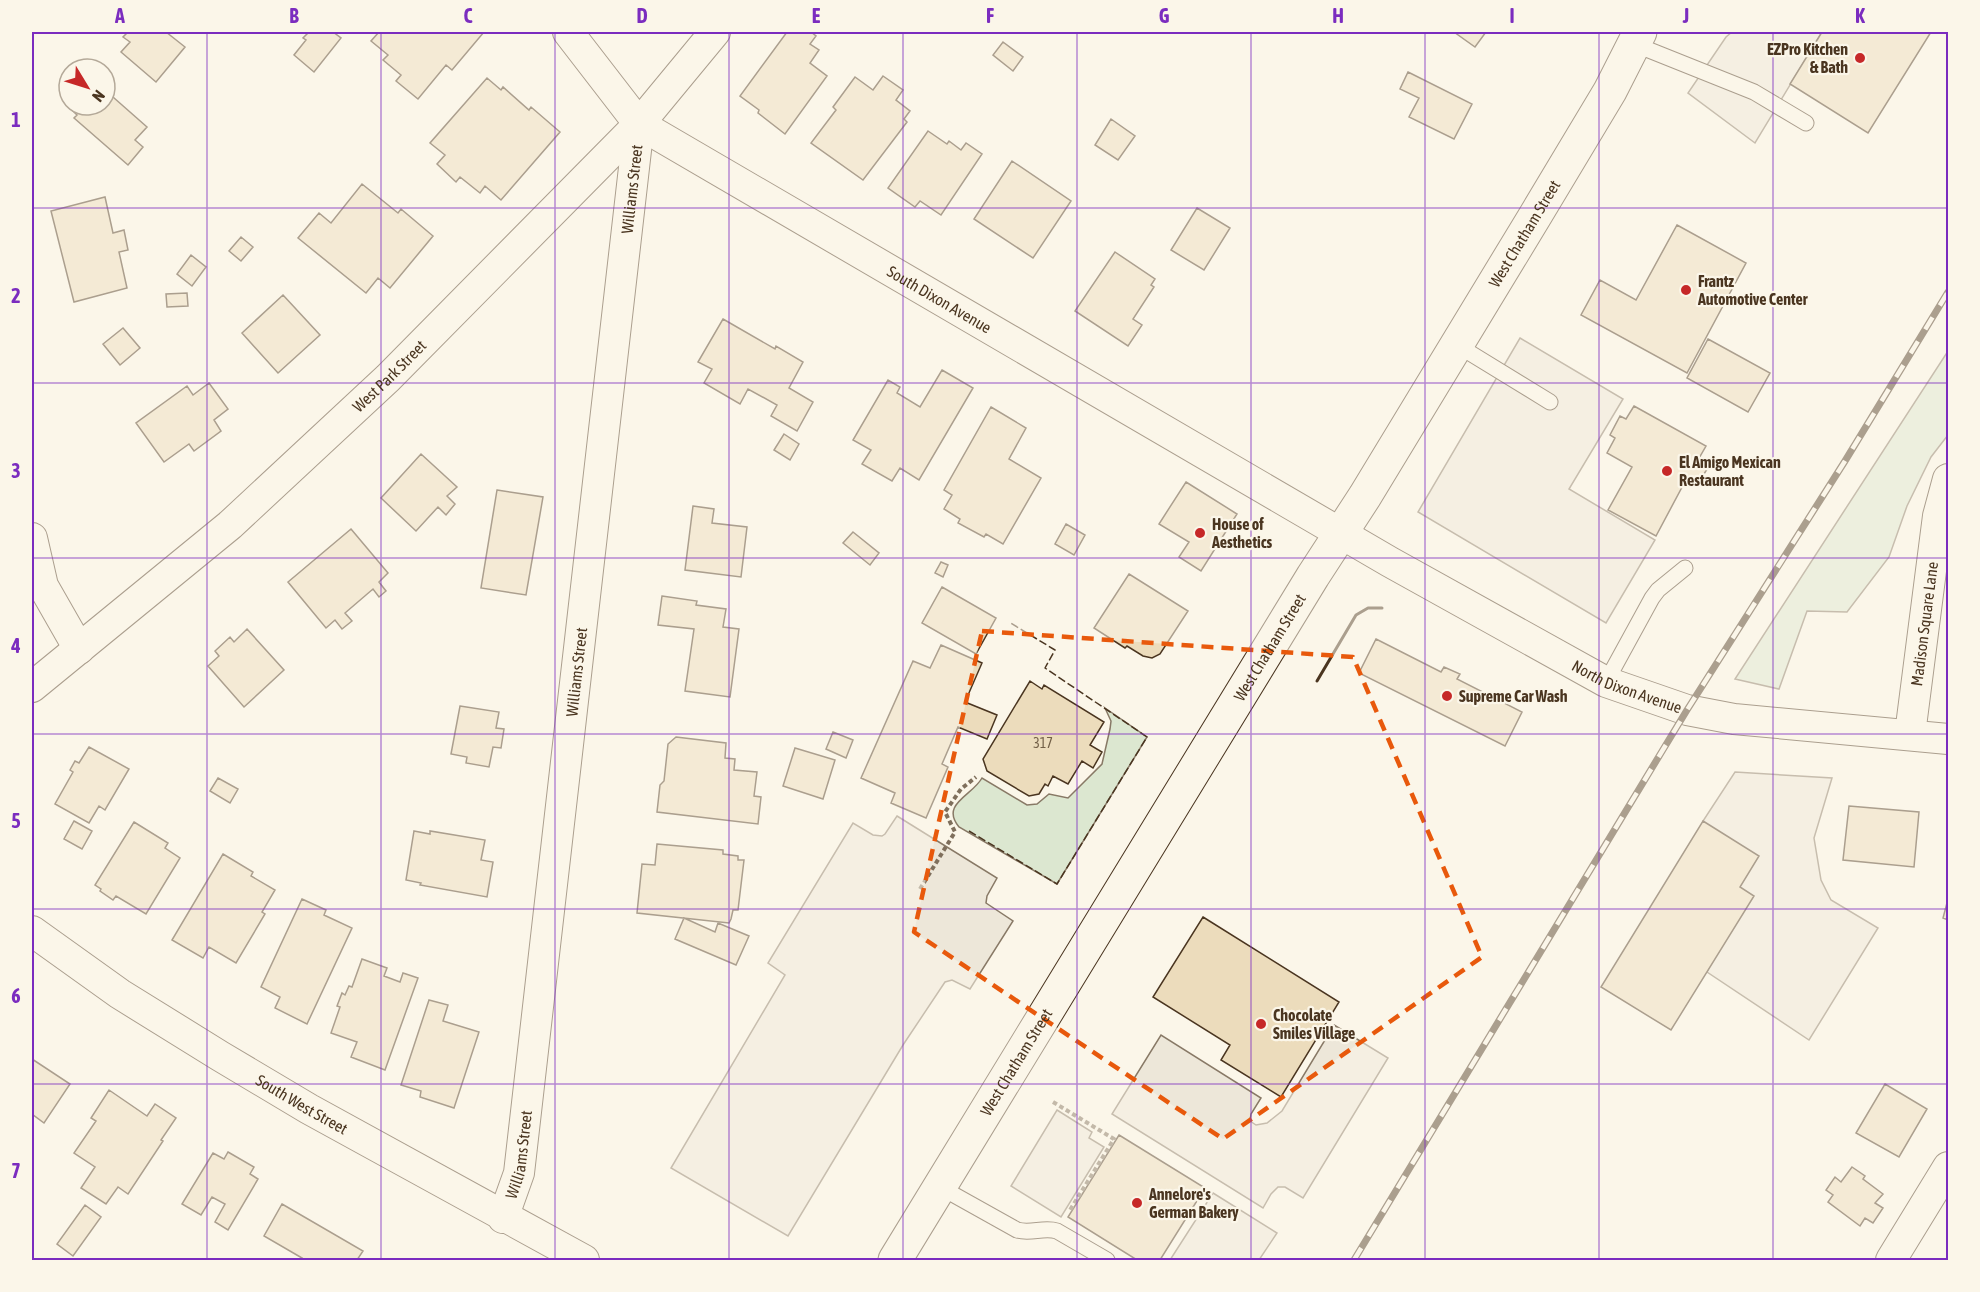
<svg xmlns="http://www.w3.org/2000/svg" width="1980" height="1292" font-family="'Asap Condensed',sans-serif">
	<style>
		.green { fill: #dce7d0; stroke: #887966; stroke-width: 1.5 }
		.parking { fill: #ede7d9; stroke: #887966; stroke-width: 1.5 }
		.building { fill: #ecdcbc; stroke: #4a3520; stroke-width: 1.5 }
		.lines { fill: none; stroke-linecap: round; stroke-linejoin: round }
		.service-casing { stroke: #4a3520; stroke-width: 17 }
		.minor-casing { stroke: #4a3520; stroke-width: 32 }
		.secondary-casing { stroke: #4a3520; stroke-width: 35 }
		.path { stroke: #7f6f5c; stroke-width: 4; stroke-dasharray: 4.5 3; stroke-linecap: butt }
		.service { stroke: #fbf6e9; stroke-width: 15 }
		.minor { stroke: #fbf6e9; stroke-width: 30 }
		.secondary { stroke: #fbf6e9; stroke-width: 33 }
		.rail-casing { stroke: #4a3520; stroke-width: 7 }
		.rail { stroke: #fbf6e9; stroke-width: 4.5; stroke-dasharray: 14; stroke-linecap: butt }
		.fence { stroke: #4a3520; stroke-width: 1.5; stroke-dasharray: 8 3; stroke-linecap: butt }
		.wall { stroke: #4a3520; stroke-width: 3 }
		.marked { fill: none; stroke: #e8590c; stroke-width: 4.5; stroke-dasharray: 12 8; stroke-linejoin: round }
		.grid { fill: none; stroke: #7b2cbf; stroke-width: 1.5; stroke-opacity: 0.55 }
		.poi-dot { fill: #c62828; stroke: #fbf6e9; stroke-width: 2 }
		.labels { text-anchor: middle; stroke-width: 4.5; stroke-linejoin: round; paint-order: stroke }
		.number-label { font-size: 14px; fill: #725f47 }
		.poi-label { font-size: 16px; font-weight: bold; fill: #4a3520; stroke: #fbf6e9; text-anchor: start }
		.street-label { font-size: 16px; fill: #4a3520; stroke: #fbf6e9 }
		.neatline { fill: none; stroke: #7b2cbf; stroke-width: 2 }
		.grid-label { font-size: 20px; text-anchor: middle; font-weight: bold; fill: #7b2cbf }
	</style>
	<rect width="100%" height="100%" fill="#fbf6e9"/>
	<path class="green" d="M1948,351V435L1931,457L1907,506L1889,557L1847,612L1807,611L1779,689L1735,679Z
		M1105,708L1147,737L1057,884L959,827C940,804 972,796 982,778L1027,805L1037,804L1049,794L1068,798L1102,764L1110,729L1111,721Z"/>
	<path class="parking" d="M1732,32H1822L1755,143L1688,93L1726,37Z
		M1520,338L1623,399L1569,489L1655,540L1606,623L1418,512Z
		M1735,772L1832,778L1814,838L1821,880L1831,900L1878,928L1809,1040L1707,972L1740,887L1703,821Z
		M897,816L997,878L987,896L986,903L1013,921L970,989L952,980L945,982L903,1045L788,1236L671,1168L785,975L768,963L853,823L873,835L882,836L885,834Z
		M1334,1025L1388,1058L1303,1198L1285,1187H1278L1271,1194L1263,1208L1112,1114L1161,1035L1261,1098L1251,1114L1250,1121L1256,1125L1267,1123L1282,1111Z
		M1057,1110L1092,1132L1089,1138L1104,1147L1061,1217L1011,1186Z
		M1213,1193L1277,1233L1259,1260H1170Z"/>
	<path class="building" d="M128,32H166L185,47L156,82L121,52L130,42L123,37Z
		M309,32H333L341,38L314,72L294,55L306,40L303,38Z
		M379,32H484L452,70L446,65L418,99L396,81L401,75L383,60L388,55L371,41Z
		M787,32H811L816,36L810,44L819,50L810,63L827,76L785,134L758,113L759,110L740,96Z
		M1454,32H1486L1475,47Z
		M1822,32H1931L1868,133L1790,84Z
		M1003,42L1023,57L1013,71L993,55Z
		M1408,72L1472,104L1454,139L1409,117L1419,98L1400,89Z
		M883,76L903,90L896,100L910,111L904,119L907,122L863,180L811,143L836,110L833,107L855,77L873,90Z
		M487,78L501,90L503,87L529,110L531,107L560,132L501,200L485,186L480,193L460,177L456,182L437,164L445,155L430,143Z
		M105,90L147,127L135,140L143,147L128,165L74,118L77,115L69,107L70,105H105Z
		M1111,119L1135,136L1118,160L1095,145Z
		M928,131L947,144L949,141L961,150L966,143L982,154L941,215L920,201L915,207L888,188Z
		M1012,161L1071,201L1033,258L974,219Z
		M362,184L398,213L401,209L433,236L390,288L378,278L366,293L298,238L319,213L331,223Z
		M105,197L113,233L124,230L128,250L119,252L127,288L74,302L51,211Z
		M1197,208L1230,228L1204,270L1171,250Z
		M1677,225L1746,263L1687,373L1581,315L1600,280L1636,300Z
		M241,237L253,247L241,261L229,251Z
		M1115,252L1155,279L1151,285L1154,287L1133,319L1142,325L1128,346L1075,311Z
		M191,255L206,267L192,286L177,274Z
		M187,293L188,306L167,307L166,294Z
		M283,295L320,335L278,373L242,333Z
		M723,319L775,349L776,346L803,362L789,388L813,402L797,431L771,416L777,405L748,389L740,404L704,383L712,369L698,362Z
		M123,328L140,348L120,365L103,344Z
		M1708,339L1770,373L1748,412L1687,378Z
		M942,370L973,388L919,480L900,468L892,481L862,464L871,450L853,440L888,380L900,387L897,393L920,407Z
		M209,383L228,409L214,420L221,431L194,451L189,444L164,462L136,423L187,386L193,395Z
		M1634,406L1706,446L1698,460L1709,466L1699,482L1688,476L1656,536L1608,510L1632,467L1607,453L1615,438L1610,435L1620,416L1626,419Z
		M991,407L1026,428L1009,459L1041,478L1003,544L986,534L984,537L958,523L960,519L944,509L952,495L944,490Z
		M784,434L799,444L790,460L774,450Z
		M421,454L457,487L447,496L455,504L446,515L438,507L416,531L381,498Z
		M1186,482L1237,514L1201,571L1179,557L1189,542L1159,524Z
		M497,490L543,497L526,595L481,588Z
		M693,506L714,509L712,523L747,527L741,577L685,570Z
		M1066,524L1085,535L1074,555L1055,544Z
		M351,529L388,573L379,582L386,591L379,597L373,589L345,613L352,621L342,629L335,620L326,628L288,582Z
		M853,532L879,553L870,565L843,543Z
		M941,562L948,565L943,577L935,573Z
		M1129,574L1188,611L1160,654L1152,658L1143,656L1127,646L1125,648L1094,628Z
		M942,587L996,618L976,654L922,623Z
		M662,596L697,601L696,605L726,609L723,627L739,629L730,697L685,691L694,629L658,625Z
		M247,629L284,670L244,707L208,666L219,656L215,651L230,637L234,642Z
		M1376,639L1441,672L1444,667L1460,674L1457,679L1522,712L1505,746L1359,673Z
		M941,645L982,663L965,702L997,715L987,739L958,727L942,764L948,767L926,818L891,803L895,793L861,778L913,661L930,668Z
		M1030,681L1042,689L1044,685L1104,722L1090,745L1102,752L1093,768L1082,761L1068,784L1053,776L1048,786L1045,784L1039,794L1029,796L987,771L983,759Z
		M460,706L499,712L496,728L504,729L501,748L493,747L489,767L466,763L467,757L451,754Z
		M833,732L853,740L846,758L826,749Z
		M676,737L726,743L725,758L735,759L734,770L757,772L754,796L761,797L758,824L657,812L660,785L664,781L668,744Z
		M89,747L129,769L105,810L99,806L89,823L55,804L73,772L70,770L75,761L79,763Z
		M795,748L835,760L823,799L783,786Z
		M218,778L238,789L230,803L210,791Z
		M1849,806L1919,812L1914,867L1843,860Z
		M74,821L92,831L82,849L64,839Z
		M1703,821L1759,856L1740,887L1754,896L1671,1030L1601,987Z
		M134,822L168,843L165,848L180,858L146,914L116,896L113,900L100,891L101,889L95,885Z
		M414,831L430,834V831L485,840L481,860L493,862L487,897L420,885L421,883L406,880Z
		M657,844L723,850V854L738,856V860H744L738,910H733L731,919L729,923L637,913L642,864L655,865Z
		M223,854L253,872L251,876L275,890L262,912L265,914L236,963L209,947L203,958L172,940Z
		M302,899L326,910L324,915L352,928L307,1024L275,1008L280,997L261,987Z
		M1948,899V920L1943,918Z
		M1203,917L1339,1002L1281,1097L1221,1060L1230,1045L1153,997Z
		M684,918L715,932L718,923L749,936L736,965L675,939Z
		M362,959L387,968L384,976L400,982L403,973L418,978L385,1070L351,1057L357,1042L331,1033L340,1007L337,1006L342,993L345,995L349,986L352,987Z
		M429,1000L448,1005L443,1021L479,1032L454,1108L420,1097L421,1091L401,1085Z
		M32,1059L70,1084L44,1123L32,1114Z
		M1885,1084L1927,1109L1899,1157L1856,1133Z
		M109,1090L147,1116L155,1104L176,1118L161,1140L163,1141L128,1194L118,1187L106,1204L81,1188L95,1167L74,1153L96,1121L91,1118Z
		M1119,1135L1205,1188L1160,1260H1137L1068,1217Z
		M228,1152L254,1167L250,1174L258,1179L228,1230L215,1222L225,1204L212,1197L201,1215L182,1204L213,1153L224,1159Z
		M1852,1167L1865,1176L1863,1179L1883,1194L1875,1203L1883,1208L1873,1223L1865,1218L1860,1226L1828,1202L1833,1195L1826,1190L1835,1177L1841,1182Z
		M282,1204L363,1251L357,1260H300L302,1258L264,1236Z
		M85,1205L101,1217L73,1256L57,1244Z"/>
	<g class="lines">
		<defs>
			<path id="service" d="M1634,44L1754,92L1806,123
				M1457,345L1550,402
				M1606,682L1652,598L1658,590L1685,568
				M940,1187L1017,1230C1030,1234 1044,1227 1057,1231L1107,1260"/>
			<g id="minor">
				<path id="s1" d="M568,32L639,124L1390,562L1606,682L1687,710L1734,719L1948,739"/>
				<path d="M32,538L43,586L79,649"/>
				<path id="s2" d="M32,687L230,525L388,378L639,124L715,32"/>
				<path id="s3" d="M1910,734L1938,516L1948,479"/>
				<path id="s4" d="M32,931L120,994L220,1056L309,1109L584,1260"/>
				<path id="s5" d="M503,1218L519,1173L639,124"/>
				<path d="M1891,1260L1948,1167"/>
			</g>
			<g id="secondary">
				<path id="s6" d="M895,1260L1313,576L1365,496L1535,216L1610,91L1640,32"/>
			</g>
		</defs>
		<use href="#service" class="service-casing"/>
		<use href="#minor" class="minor-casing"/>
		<use href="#secondary" class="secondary-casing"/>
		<path class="path" d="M920,889L955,832L945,812L961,789L976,777
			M1053,1102L1114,1139L1070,1210"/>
		<use href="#service" class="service"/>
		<use href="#minor" class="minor"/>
		<use href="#secondary" class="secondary"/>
		<defs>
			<path id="rail" d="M1354,1260L1687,710L1845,461L1948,292"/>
		</defs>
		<use href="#rail" class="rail-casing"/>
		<use href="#rail" class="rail"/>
		<path class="fence" d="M969,831L1057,884L1147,737L1045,668L1055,650L1009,622"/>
		<path class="wall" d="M1317,681L1356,615L1368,608H1382"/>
	</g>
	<path d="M0 0H1980V1292H0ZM982,631L1353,657L1482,957L1223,1139L914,932Z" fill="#fbf6e9" fill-opacity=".55" fill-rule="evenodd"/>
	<path class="marked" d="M982,631L1353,657L1482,957L1223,1139L914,932Z"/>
	<path class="grid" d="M207,32V1260M381,32V1260M555,32V1260M729,32V1260M903,32V1260M1077,32V1260M1251,32V1260M1425,32V1260M1599,32V1260M1773,32V1260M32,208H1948M32,383H1948M32,558H1948M32,734H1948M32,909H1948M32,1084H1948"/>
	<g class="poi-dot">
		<circle cx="1860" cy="58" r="6"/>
		<circle cx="1686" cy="290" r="6"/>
		<circle cx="1667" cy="471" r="6"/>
		<circle cx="1200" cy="533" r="6"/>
		<circle cx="1447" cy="696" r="6"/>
		<circle cx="1261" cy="1024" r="6"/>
		<circle cx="1137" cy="1203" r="6"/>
	</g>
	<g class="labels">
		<g class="number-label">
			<text x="1043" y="748">317</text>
		</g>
		<g class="poi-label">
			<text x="1848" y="55" text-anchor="end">EZPro Kitchen<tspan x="1848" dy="18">&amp; Bath</tspan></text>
			<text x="1698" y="287">Frantz<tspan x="1698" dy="18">Automotive Center</tspan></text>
			<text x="1679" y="468">El Amigo Mexican<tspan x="1679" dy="18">Restaurant</tspan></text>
			<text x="1212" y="530">House of<tspan x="1212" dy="18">Aesthetics</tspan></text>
			<text x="1459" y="702">Supreme Car Wash</text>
			<text x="1273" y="1021">Chocolate<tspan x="1273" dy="18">Smiles Village</tspan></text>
			<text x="1149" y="1200">Annelore's<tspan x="1149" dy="18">German Bakery</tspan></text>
		</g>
		<g class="street-label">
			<text dy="6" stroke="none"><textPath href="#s5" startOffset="1038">Williams Street</textPath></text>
			<text dy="6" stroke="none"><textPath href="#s6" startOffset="1204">West Chatham Street</textPath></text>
			<text dy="6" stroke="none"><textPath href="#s1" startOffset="464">South Dixon Avenue</textPath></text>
			<text dy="6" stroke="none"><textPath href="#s2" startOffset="474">West Park Street</textPath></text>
			<text dy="6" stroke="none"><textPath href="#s3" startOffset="111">Madison Square Lane</textPath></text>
			<text dy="6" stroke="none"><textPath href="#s6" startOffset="718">West Chatham Street</textPath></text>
			<text dy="6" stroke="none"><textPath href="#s5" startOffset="552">Williams Street</textPath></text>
			<text dy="6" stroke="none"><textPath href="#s1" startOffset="1254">North Dixon Avenue</textPath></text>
			<text dy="6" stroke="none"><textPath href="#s6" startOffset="232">West Chatham Street</textPath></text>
			<text dy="6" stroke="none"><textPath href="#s4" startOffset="321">South West Street</textPath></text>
			<text dy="6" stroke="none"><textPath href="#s5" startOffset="66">Williams Street</textPath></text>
		</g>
	</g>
	<rect width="1980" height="1292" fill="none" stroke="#fbf6e9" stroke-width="66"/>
	<g transform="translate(87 87) rotate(128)"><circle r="28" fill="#fbf6e9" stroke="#b4a999" stroke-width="1.5"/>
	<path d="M0-4.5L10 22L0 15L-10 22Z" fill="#c62828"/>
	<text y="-9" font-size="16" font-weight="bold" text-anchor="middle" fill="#4a3520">N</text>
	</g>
	<rect x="33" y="33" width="1914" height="1226" class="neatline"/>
	<g class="grid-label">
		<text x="120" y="23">A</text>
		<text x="294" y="23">B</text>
		<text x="468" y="23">C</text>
		<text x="642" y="23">D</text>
		<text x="816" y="23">E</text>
		<text x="990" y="23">F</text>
		<text x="1164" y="23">G</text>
		<text x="1338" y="23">H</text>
		<text x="1512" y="23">I</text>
		<text x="1686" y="23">J</text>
		<text x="1860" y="23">K</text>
		<text x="16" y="127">1</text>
		<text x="16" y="303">2</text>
		<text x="16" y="478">3</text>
		<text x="16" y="653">4</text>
		<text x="16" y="828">5</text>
		<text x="16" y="1003">6</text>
		<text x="16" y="1178">7</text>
	</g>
</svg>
